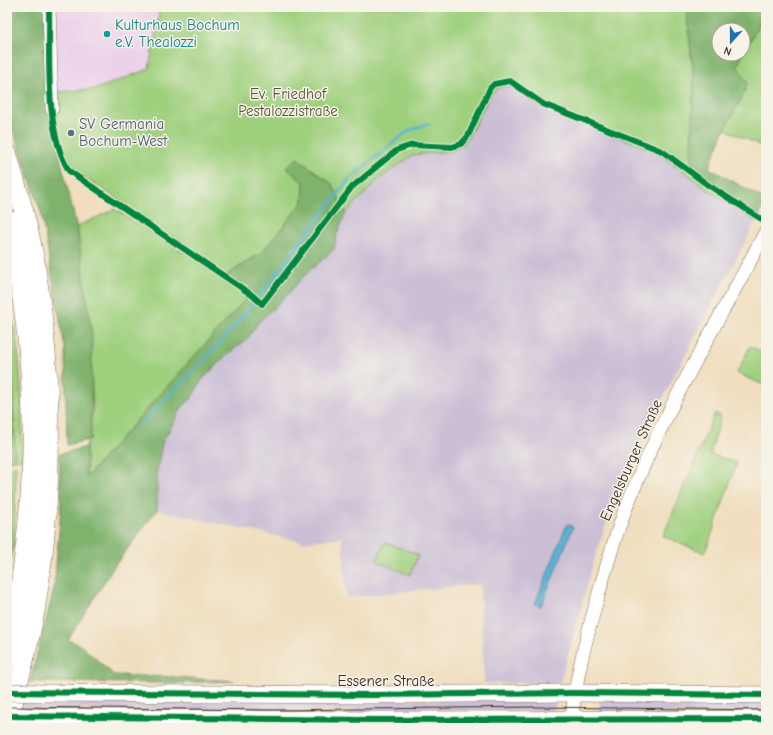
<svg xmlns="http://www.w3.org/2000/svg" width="773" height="735" font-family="'Comic Neue',sans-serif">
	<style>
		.built { fill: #ecd1ea }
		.industrial { fill: #cbbfd5 }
		.green { fill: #9fd07e; stroke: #6d7d4e }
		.forest { fill: #7fb26d; stroke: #5d6e46 }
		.water { fill: #58b5d6; stroke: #4a707a }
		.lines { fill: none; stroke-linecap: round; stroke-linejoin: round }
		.stream { stroke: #58b5d6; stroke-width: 2.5 }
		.minor-casing { stroke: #7a6956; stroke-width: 14 }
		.major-casing { stroke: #7a6956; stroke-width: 18 }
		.highway-casing { stroke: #7a6956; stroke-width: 20 }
		.minor { stroke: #fff; stroke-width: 13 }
		.major { stroke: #fff; stroke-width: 17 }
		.highway { stroke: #fff; stroke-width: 19 }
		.tram { stroke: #3b2a1e; stroke-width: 1 }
		.major-bridge-casing { stroke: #7a6956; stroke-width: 18; stroke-linecap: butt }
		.major-bridge { stroke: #fff; stroke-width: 17 }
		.cycleway-casing { stroke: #f7f3e8; stroke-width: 8 }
		.cycleway { stroke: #00873e; stroke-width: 6 }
		.culture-dot { fill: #0f9aa8; stroke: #f7f3e8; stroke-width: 1.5 }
		.service-dot { fill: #5c6f8a; stroke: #f7f3e8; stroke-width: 1.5 }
		.labels { text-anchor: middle; stroke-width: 3; stroke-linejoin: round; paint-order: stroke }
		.culture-label { font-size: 15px; fill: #0d838f; stroke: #f7f3e8; text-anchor: start }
		.park-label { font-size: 15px; fill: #545436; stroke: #f7f3e8 }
		.service-label { font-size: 15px; fill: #4e5e75; stroke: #f7f3e8; text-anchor: start }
		.street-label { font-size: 15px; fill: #3b2a1e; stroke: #f7f3e8 }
	</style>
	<rect width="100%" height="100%" fill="#f7f3e8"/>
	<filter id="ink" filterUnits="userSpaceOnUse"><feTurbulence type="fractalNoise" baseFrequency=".025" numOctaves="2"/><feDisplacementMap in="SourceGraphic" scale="8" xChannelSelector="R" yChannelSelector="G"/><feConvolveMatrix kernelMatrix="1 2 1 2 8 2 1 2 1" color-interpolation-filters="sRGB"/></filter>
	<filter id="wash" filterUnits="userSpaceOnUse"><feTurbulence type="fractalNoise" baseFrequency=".012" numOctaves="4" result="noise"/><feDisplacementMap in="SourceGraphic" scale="16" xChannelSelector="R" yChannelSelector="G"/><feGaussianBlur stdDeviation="0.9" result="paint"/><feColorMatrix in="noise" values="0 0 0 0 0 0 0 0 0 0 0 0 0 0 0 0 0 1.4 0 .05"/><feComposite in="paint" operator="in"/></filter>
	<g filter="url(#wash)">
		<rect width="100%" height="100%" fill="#f0debe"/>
		<path class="built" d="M51,7H160L149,69L96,89L55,92Z"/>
		<path class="industrial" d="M507,86L516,89L538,105L659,153L707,189L756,221L645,432L612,507L594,560L560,683H484L480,584L347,597L342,537L304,542L157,510V471L162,443L182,407L191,399L202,380L222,359L247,339L258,323L287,295L301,279L334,249L337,234L346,213L379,179L413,155L432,154L462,146L472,130L491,94L500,87Z
			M599,698L766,702V712L599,714Z
			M7,700H555V709L552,711L474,710L331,712L7,709Z"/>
		<path class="green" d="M160,7H686L694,79L691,145L692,170L759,216L756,221L707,189L659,153L538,105L516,89L507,86L500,87L491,94L472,130L462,146L451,151L413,155L379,179L346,213L332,184L297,158L304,183L303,202L262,252L227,275L118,199L71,169L63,157L60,143L55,116V92L96,89L149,69Z
			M766,11V148L725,129L745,91L747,83L737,66Z
			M115,209L142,227L198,261L248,297L86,478L87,462L86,447L93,409L88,305L80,258L78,226Z
			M7,300C23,346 22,410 22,459L15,460L13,389L7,346Z
			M750,346L766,354V386L737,373Z
			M715,413L721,416L710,454L737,463L705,553L663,536Z
			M16,466L14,544L7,576V468Z
			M385,542L418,555L410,575L377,561Z"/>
		<path class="forest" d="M7,7H45L50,115L77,228L92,334L91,439L67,445L65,349L41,212L7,113Z
			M686,7H766V11L743,54V30H719V54H743L737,66L747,82L745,91L725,129L709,168L766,200L759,216L692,170L691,145L694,79Z
			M297,158L332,184L346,213L337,234L334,249L301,279L287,295L258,323L247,339L222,359L202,380L191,399L182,407L162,443L157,471V510L113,568L68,640L80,645L114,675L176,677L234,681L176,683L30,682L54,589L61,508L59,454L86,447V477L251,293L227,275L262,252L303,202L304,183L286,168Z
			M7,346L13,389L15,460L7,462Z
			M16,726H71L72,728H15Z"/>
		<path class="water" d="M567,524L573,527L541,606L535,604Z"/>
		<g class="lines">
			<path class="stream" d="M140,425L218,345L254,303L349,179L408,131L430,123"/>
		</g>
	</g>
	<g filter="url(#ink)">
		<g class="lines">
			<defs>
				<path id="minor" d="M49,7L52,109
					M572,719C575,681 585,644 595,607C605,572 614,537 628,503C665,408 719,321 766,231"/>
				<path id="major" d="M42,693L369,695L574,693L766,695
					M36,717L373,720L766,719"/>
				<path id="highway" d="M7,153C18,191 30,229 36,268C54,382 54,498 35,611C28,650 17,688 7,726
					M7,219C42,372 39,505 7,658"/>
			</defs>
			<use href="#minor" class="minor-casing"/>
			<use href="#major" class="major-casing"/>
			<use href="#highway" class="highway-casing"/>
			<use href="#minor" class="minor"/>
			<use href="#major" class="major"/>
			<use href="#highway" class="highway"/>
			<path class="tram" d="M7,707L272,710L540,707L766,710"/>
			<defs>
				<path id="major-bridge" d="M7,692L42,693
					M7,716L36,717"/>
			</defs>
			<use href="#major-bridge" class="major-bridge-casing"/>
			<use href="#major-bridge" class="major-bridge"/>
			<defs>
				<path id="cycleway" d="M49,7C50,55 44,130 69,171L252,295L262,304L352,187L397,150L412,145L452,147L461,144L468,136L490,88L494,84L510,81L543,104L662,151L708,185L766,222
					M7,692L369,695L574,693L766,695
					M7,716L373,720L766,719"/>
			</defs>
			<use href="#cycleway" class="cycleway-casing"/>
			<use href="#cycleway" class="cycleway"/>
		</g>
	</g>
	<circle class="culture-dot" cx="107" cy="34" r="4"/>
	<circle class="service-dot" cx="71" cy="133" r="4"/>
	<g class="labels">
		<g class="culture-label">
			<text x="115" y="30">Kulturhaus Bochum<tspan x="115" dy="17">e.V. Thealozzi</tspan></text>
		</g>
		<g class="park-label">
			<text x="288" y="99">Ev. Friedhof<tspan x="288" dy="17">Pestalozzistraße</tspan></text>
		</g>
		<g class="service-label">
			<text x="79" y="129">SV Germania<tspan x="79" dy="17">Bochum-West</tspan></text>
		</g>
		<g class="street-label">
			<text transform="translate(631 460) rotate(-66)" y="5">Engelsburger Straße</text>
			<text x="386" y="686">Essener Straße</text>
		</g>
	</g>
	<rect width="773" height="735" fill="none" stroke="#f7f3e8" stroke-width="24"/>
	<g transform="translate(731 42) rotate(201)"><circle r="19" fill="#f7f3e8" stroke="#aca397"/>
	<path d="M0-3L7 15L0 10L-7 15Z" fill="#1f6fb2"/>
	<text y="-6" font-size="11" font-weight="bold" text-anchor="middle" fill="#3b2a1e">N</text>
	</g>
</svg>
